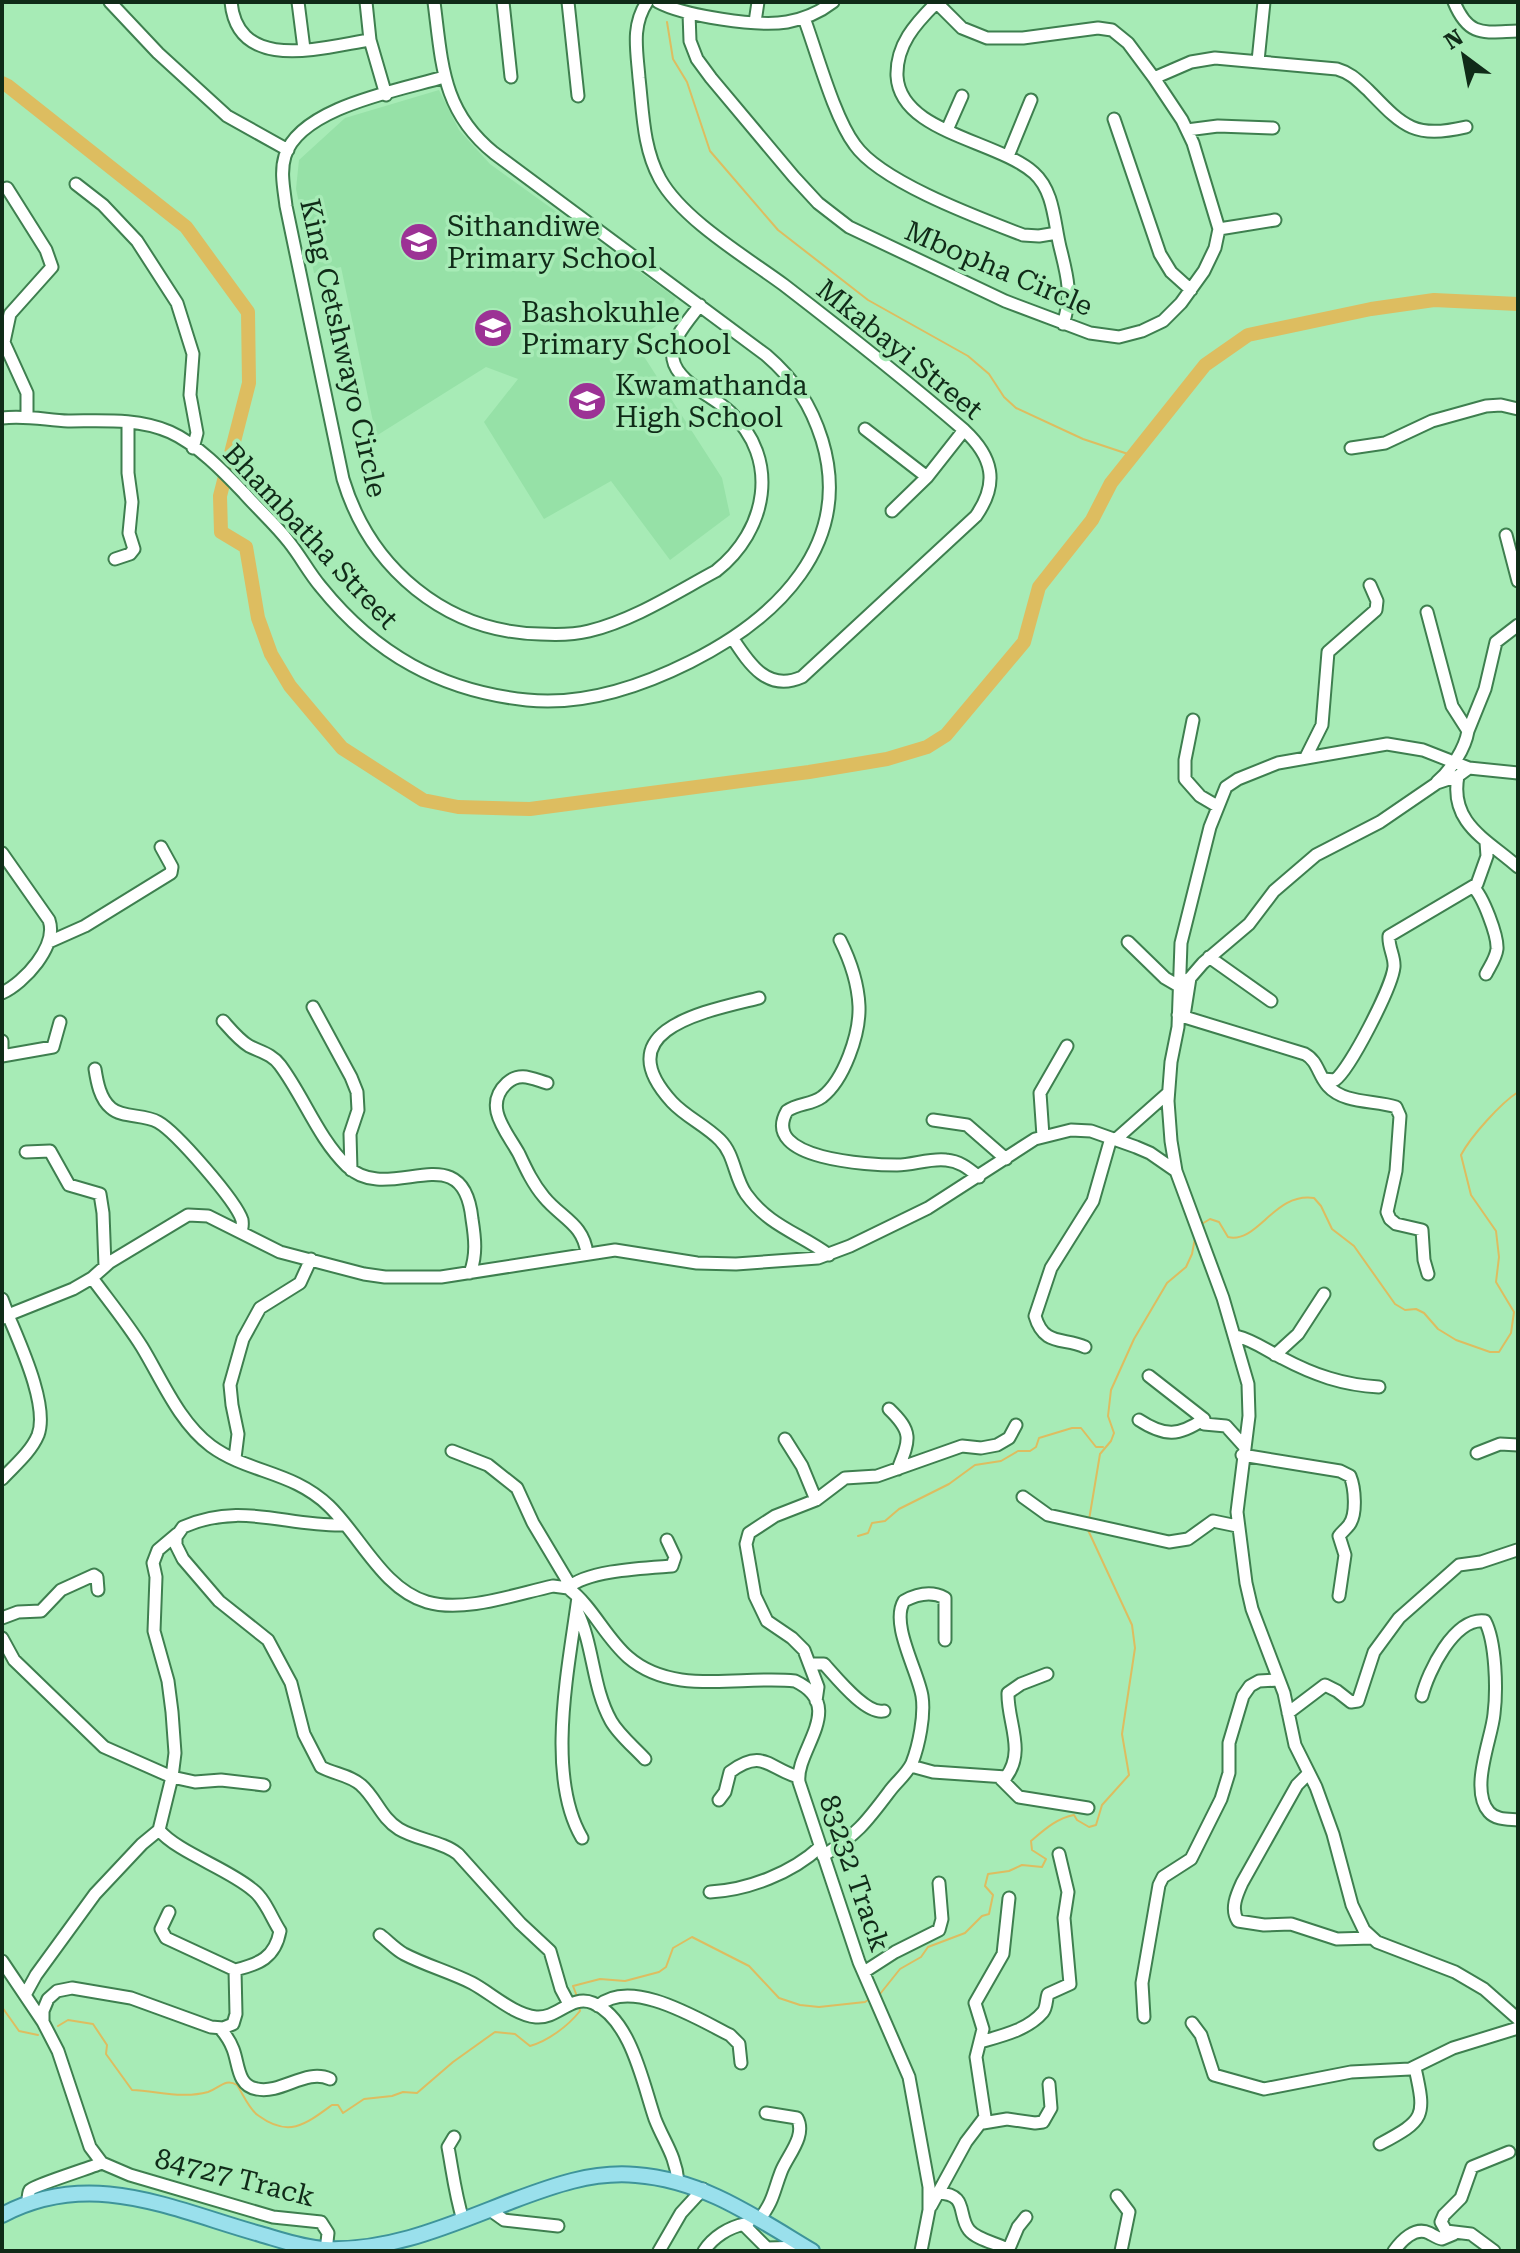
<svg xmlns="http://www.w3.org/2000/svg" width="1520" height="2253" font-family="'Roboto Serif',serif">
	<style>
		.built { fill: #96e1a7 }
		.lines { fill: none; stroke-linecap: round; stroke-linejoin: round }
		.stream { stroke: #ddbd60; stroke-width: 2 }
		.river { stroke: #ddbd60; stroke-width: 14 }
		.minor-casing { stroke: #3e7f4f; stroke-width: 15 }
		.major-casing { stroke: #3e949a; stroke-width: 18 }
		.minor { stroke: #fff; stroke-width: 11 }
		.major { stroke: #9ae0ec; stroke-width: 14 }
		.labels { text-anchor: middle; stroke-width: 7; stroke-linejoin: round; paint-order: stroke }
		.poi-label { font-size: 28px; fill: #102b18; stroke: #a7ebb6; text-anchor: start }
		.street-label { font-size: 28px; fill: #102b18; stroke: #a7ebb6 }
	</style>
	<rect width="100%" height="100%" fill="#a7ebb6"/>
	<path class="built" d="M439,90L459,130L490,164L676,298L662,322L634,341L722,478L730,515L670,560L611,481L544,519L484,422L518,379L486,367L376,436L341,267L314,273L296,189L299,160L345,118Z"/>
	<g class="lines">
		<path class="stream" d="M667,22L673,59L687,82L710,151L778,230L868,300L968,356L989,374L1004,397L1016,408L1083,439L1134,456
			M1200,1225L1210,1219L1219,1222L1228,1237C1258,1244 1274,1192 1314,1198L1321,1206L1332,1229L1354,1246L1395,1304L1405,1310L1416,1309L1424,1313L1438,1329L1456,1340L1490,1352H1499L1511,1333L1514,1312L1496,1282L1499,1257L1496,1231L1471,1195L1461,1155C1471,1136 1501,1103 1518,1092
			M1089,1520L1100,1454L1111,1441L1114,1433L1108,1416L1111,1390L1134,1339L1167,1283L1186,1267L1192,1254L1195,1238
			M858,1536L868,1533L872,1523L885,1521L899,1509L949,1484L975,1465L1001,1461L1018,1451H1030L1036,1447L1039,1438L1072,1428H1081L1096,1447H1103
			M880,1994L900,1969L921,1957L928,1947L965,1933L982,1916L989,1914L993,1895L985,1886L988,1874L1009,1871L1022,1865L1042,1867L1046,1859L1032,1850L1031,1841C1044,1830 1057,1818 1074,1815L1077,1820L1089,1827L1096,1825L1102,1805L1129,1775L1122,1734L1135,1648L1132,1625L1088,1530
			M578,1999L573,1986L600,1979L625,1981L659,1972L666,1967L673,1948L692,1937L749,1966L779,1998L800,2005L819,2007L865,2002L871,1998
			M2,2007L19,2031L38,2035
			M58,2026L68,2020L93,2024L107,2045L106,2054L132,2090C158,2091 182,2099 208,2092C220,2088 225,2078 237,2085C243,2094 250,2111 259,2116C289,2138 306,2124 332,2105H338L343,2113L364,2099L392,2096L403,2092L417,2093L453,2062L495,2032L515,2034L530,2046C548,2041 568,2026 580,2011L579,2006"/>
		<path class="river" d="M2,83L8,86L186,227L248,312L249,383L220,496L221,532L246,547L258,618L271,654L290,686L342,748L423,800L458,807L530,809L809,772L887,759L927,747L946,735L1024,642L1039,587L1092,520L1111,483L1205,365L1248,335L1371,309L1434,300L1518,304"/>
		<defs>
			<path id="minor" d="M110,2L158,53L227,116L288,150
				M231,2C238,74 324,47 370,40
				M298,2L304,49
				M366,2L370,40L386,95
				M503,2L511,77
				M568,2L578,96
				M647,2C631,26 637,51 639,78C643,113 643,148 660,179C683,220 746,257 784,285C845,332 906,380 964,430C993,457 999,483 976,516L802,677C768,692 750,665 733,639
				M658,2C684,16 758,27 787,22C804,19 820,12 833,2
				M1454,2C1469,38 1484,32 1518,31
				M936,3C915,24 896,45 897,76C900,133 997,140 1034,173C1054,191 1054,222 1060,247C1067,275 1073,295 1063,324
				M689,13L690,41L697,59L711,78L794,177L818,203L849,227L1005,301L1090,333L1119,337L1142,331L1163,321L1181,303L1204,271L1215,248L1219,229L1193,143L1182,120L1154,78L1128,43L1112,30L1098,28L1023,38H987L962,28L936,2
				M804,18C817,53 834,117 855,145C881,182 979,218 1023,235L1039,236L1057,233
				M755,22L758,2
				M1258,61L1264,2
				M444,77C401,90 300,107 285,156C280,172 284,189 286,206L343,479C370,568 445,632 540,634C557,635 573,635 589,631C634,620 675,593 716,571C767,531 781,459 730,412C714,396 677,383 673,359C670,339 689,320 700,305
				M1154,78L1191,62L1215,58L1337,69C1351,73 1358,81 1368,90C1403,126 1413,139 1466,127
				M1114,119L1160,254L1171,272L1191,290
				M947,130L962,96
				M1187,130L1218,126L1273,128
				M1008,156L1031,100
				M76,184L103,205L137,241L177,303L193,354L190,395L197,433L193,448
				M1219,229L1275,220
				M2,338L27,393V417
				M4,342L10,314L52,267L46,250L7,188
				M2,418C25,415 46,420 68,421C103,421 137,418 170,432C197,444 224,472 244,493C259,510 276,525 289,542C301,557 309,573 321,587C375,654 441,691 527,700C584,706 640,687 690,662C776,619 854,545 822,440C811,405 794,379 766,355L494,153C442,111 442,64 434,2
				M865,429L927,477
				M1351,448L1385,443L1432,421L1486,406L1501,405L1518,409
				M892,511L927,477L964,430
				M1506,535L1518,581
				M115,559L130,554L134,549L129,533L132,502L128,473V422
				M1427,612L1452,706L1468,731C1465,749 1451,770 1437,782
				M1193,720L1185,760V779L1200,796L1217,806
				M1468,731L1485,689L1496,642L1518,625
				M1306,757L1322,725L1328,652L1376,610L1377,601L1370,585
				M1518,773L1469,768L1423,750L1387,744L1278,763L1238,779L1226,787L1210,827L1181,943L1178,1027L1171,1062L1168,1101L1171,1141L1176,1171L1223,1298L1248,1384L1249,1416L1237,1512L1246,1583L1252,1609L1284,1693L1295,1745L1316,1787L1333,1834L1352,1905L1364,1930L1377,1942L1455,1972L1484,1989L1518,2019
				M1458,776C1449,824 1488,840 1518,867
				M2,853L49,920C58,946 24,983 2,993
				M1473,887C1483,896 1498,936 1497,949C1496,958 1490,966 1486,974
				M840,940C850,960 858,984 859,1006C860,1034 844,1080 822,1097C811,1105 798,1103 787,1111C759,1160 871,1165 897,1165C913,1165 930,1158 946,1160C960,1161 969,1169 979,1177
				M49,942L85,926L171,873L172,867L161,847
				M1128,942L1165,978L1177,985L1190,978L1203,963L1249,924L1274,891L1316,855L1380,822L1437,783L1458,776L1469,768
				M1209,957L1271,1001
				M759,998C707,1011 605,1029 672,1102C686,1117 705,1125 720,1140C735,1155 734,1177 746,1194C769,1226 799,1233 829,1255
				M313,1007L351,1077L357,1092L358,1110L350,1134L351,1170
				M1178,1015L1305,1054C1318,1061 1318,1075 1328,1086C1344,1104 1375,1100 1396,1107L1400,1116L1396,1171L1387,1212L1390,1219L1396,1224L1422,1230L1424,1260L1428,1274
				M1184,1016L1190,978
				M223,1021C231,1030 239,1040 249,1046C261,1052 272,1054 280,1065C304,1097 318,1138 347,1166C389,1207 463,1132 472,1219C475,1238 477,1255 470,1273
				M2,1041V1051
				M2,1056L53,1047L60,1022
				M95,1069C97,1082 100,1099 111,1108C122,1118 144,1114 158,1122C176,1132 236,1201 242,1220C243,1226 242,1227 241,1232
				M1323,1079L1335,1080C1350,1069 1392,987 1394,967C1395,957 1388,947 1389,936L1477,884L1487,856L1486,842
				M547,1083C533,1079 520,1071 507,1083C482,1106 507,1132 519,1154C526,1169 533,1184 544,1197C561,1218 584,1224 587,1254
				M933,1120L967,1125L1006,1159
				M1043,1136L1040,1093L1067,1046
				M1115,1140L1168,1093
				M26,1152L50,1151L69,1185L100,1194L103,1213L105,1266
				M92,1278L110,1262L188,1215L208,1216L280,1252L364,1274L385,1277H441L615,1250L697,1263L736,1264L818,1258L850,1246L928,1208L1035,1139L1071,1130L1091,1131L1136,1147L1150,1153L1176,1171
				M2,1299L8,1315L3,1318
				M1236,1336C1253,1340 1266,1350 1282,1358C1314,1375 1343,1385 1379,1387
				M1085,1347C1064,1337 1044,1347 1035,1316L1051,1268L1093,1201L1111,1138
				M1275,1355L1298,1334L1324,1294
				M1149,1376L1204,1419
				M889,1409C913,1432 910,1439 898,1469
				M1139,1420C1165,1437 1179,1436 1204,1419V1424L1226,1426L1244,1446
				M785,1439L802,1466L816,1500
				M452,1451L488,1465L517,1488L533,1523L570,1585
				M1477,1453L1500,1444L1518,1445
				M1242,1455L1340,1471L1350,1476C1355,1488 1357,1515 1349,1525C1346,1529 1342,1532 1339,1536L1345,1555L1339,1596
				M235,1458L238,1434L232,1405L230,1385L243,1339L260,1308L300,1283L311,1259
				M2,1479C14,1466 31,1452 38,1435C49,1406 20,1344 8,1315L73,1289L92,1278C109,1301 127,1323 142,1347C162,1380 179,1422 211,1446C248,1473 293,1471 329,1506C361,1537 383,1589 427,1602C464,1613 516,1594 553,1586L568,1588C587,1570 646,1568 672,1566L675,1557L667,1540
				M1023,1497L1048,1515L1169,1542L1188,1539L1213,1521L1237,1526
				M345,1525C287,1527 241,1501 183,1527L176,1537V1545L183,1559L219,1601L268,1640L291,1683L304,1734L321,1767C334,1774 350,1775 361,1785C376,1798 381,1818 399,1829C417,1840 442,1841 458,1854L520,1923L550,1951L561,1989L569,2004
				M177,1534L158,1550L153,1563L156,1577L154,1631L168,1681L172,1712L175,1753L172,1777L195,1782L221,1780L264,1785
				M568,1588C593,1607 605,1637 628,1657C674,1697 740,1675 795,1681C848,1706 795,1750 799,1782L859,1962L909,2077L929,2187V2210L921,2251
				M578,1597C569,1666 545,1775 582,1838
				M577,1611C594,1646 592,1687 611,1721C619,1735 634,1747 645,1759
				M2,1618L18,1612L41,1611L61,1590L94,1575L97,1577L98,1590
				M2,1638L14,1660L104,1747L172,1777L159,1830L142,1844L95,1894L36,1975L25,1995
				M811,1664H824C836,1677 866,1715 884,1711
				M1422,1696C1428,1672 1454,1617 1485,1621C1496,1642 1497,1690 1494,1714C1492,1738 1469,1789 1489,1812C1496,1820 1508,1819 1518,1820
				M816,1701L818,1687L804,1650L792,1638L767,1621L755,1596L746,1544L749,1533L775,1516L816,1500L845,1478L877,1476L962,1446L981,1448L997,1445L1009,1438L1016,1425
				M1288,1713L1325,1685L1337,1691L1351,1702L1358,1701L1374,1652L1399,1618L1459,1565L1481,1562L1517,1550
				M911,1766L933,1772L1006,1777C1026,1751 1007,1721 1008,1693L1021,1684L1047,1674
				M1309,1773L1297,1785L1242,1883C1237,1894 1230,1909 1238,1921L1264,1925L1291,1924L1337,1939L1372,1938
				M1001,1779L1019,1797L1088,1808
				M719,1800L725,1792L730,1772C763,1748 768,1768 798,1777
				M159,1830C177,1852 229,1869 253,1890C265,1899 272,1919 280,1931C275,1958 259,1964 235,1970
				M823,1856C857,1834 865,1824 889,1792C896,1782 907,1774 912,1763C919,1745 925,1715 922,1696C918,1671 890,1624 904,1601C917,1594 932,1591 945,1598V1640
				M710,1892C748,1890 792,1873 820,1847
				M380,1935C388,1941 395,1949 404,1954C425,1965 450,1972 472,1983C491,1993 514,2015 536,2017C558,2019 571,1994 593,2003C631,2019 643,2084 655,2119C664,2142 676,2156 678,2182
				M2,1961L43,2022L58,2051L90,2147L102,2163L130,2175L273,2217L321,2222L328,2233L326,2251
				M864,1972L895,1952L939,1930L942,1919L939,1883
				M598,2006C631,1977 698,2019 730,2035L739,2044L741,2063
				M1144,2017L1142,1983L1159,1885L1163,1877L1191,1859L1221,1799L1229,1773V1743L1243,1696L1250,1686L1259,1681L1279,1680
				M43,2021V2011L48,1999L57,1991L72,1988L131,1998L211,2027L223,2028L233,2024L236,2014L235,1970L166,1938L161,1929L169,1912
				M1192,2023L1201,2035L1214,2075L1264,2089L1351,2072L1410,2069L1453,2048L1518,2028
				M220,2028C226,2035 230,2041 233,2049C239,2064 237,2086 257,2089C282,2094 306,2068 330,2079
				M980,2042C1001,2036 1028,2030 1043,2012C1047,2007 1046,1999 1048,1994L1070,1984L1064,1918L1068,1892L1059,1854
				M983,2123L1007,2119L1035,2123L1043,2122L1051,2108L1049,2084
				M454,2137L448,2147C453,2174 455,2194 463,2220
				M1380,2144C1425,2120 1426,2117 1415,2068
				M938,2193C969,2194 957,2215 969,2230C976,2239 995,2243 1005,2248L1010,2246L1018,2227L1026,2217
				M1117,2196L1129,2212L1121,2251
				M28,2202C28,2199 28,2193 30,2190C33,2186 92,2167 102,2163
				M931,2206L966,2142L985,2117L976,2057L983,2029L975,2003L1003,1954L1009,1898
				M490,2210L504,2220L558,2226
				M752,2215L746,2227L767,2248L805,2247
				M759,2220C774,2200 773,2193 781,2172C787,2156 807,2136 797,2118L766,2113
				M659,2251L681,2213L703,2189
				M704,2251C713,2237 729,2227 745,2224
				M1394,2251C1401,2241 1415,2226 1429,2233C1433,2235 1437,2238 1442,2239L1454,2234
				M1494,2251L1471,2234L1446,2231L1441,2222L1444,2215L1461,2198L1472,2167L1509,2152"/>
			<path id="major" d="M2,2215C91,2168 171,2209 260,2234C281,2240 303,2248 325,2249C391,2252 452,2224 512,2201C552,2186 592,2171 636,2175C703,2180 755,2217 812,2251"/>
		</defs>
		<use href="#minor" class="minor-casing"/>
		<use href="#major" class="major-casing"/>
		<use href="#minor" class="minor"/>
		<use href="#major" class="major"/>
	</g>
	<defs>
		<symbol id="school-disc" viewBox="-11 -11 22 22"><circle r="9.5" fill="#9c3295" stroke="#a7ebb6"/><path d="M0-5L7-2L0 1L-7-2ZM-4 1L0 2.5L4 1V4Q0 6-4 4Z" fill="#fff"/></symbol>
	</defs>
	<g fill-rule="evenodd">
		<use href="#school-disc" x="397" y="220" width="44" height="44"/>
		<use href="#school-disc" x="471" y="306" width="44" height="44"/>
		<use href="#school-disc" x="565" y="379" width="44" height="44"/>
	</g>
	<g class="labels">
		<g class="poi-label">
			<text x="447" y="236">Sithandiwe<tspan x="447" dy="32">Primary School</tspan></text>
			<text x="521" y="322">Bashokuhle<tspan x="521" dy="32">Primary School</tspan></text>
			<text x="615" y="395">Kwamathanda<tspan x="615" dy="32">High School</tspan></text>
		</g>
		<g class="street-label">
			<text transform="translate(999 268) rotate(23)" y="10">Mbopha Circle</text>
			<text transform="translate(344 348) rotate(77)" y="10">King Cetshwayo Circle</text>
			<text transform="translate(900 349) rotate(39)" y="10">Mkabayi Street</text>
			<text transform="translate(311 536) rotate(47)" y="10">Bhambatha Street</text>
			<text transform="translate(855 1873) rotate(71)" y="10">83232 Track</text>
			<text transform="translate(235 2177) rotate(14)" y="10">84727 Track</text>
		</g>
	</g>
	<rect width="1520" height="2253" fill="none" stroke="#102b18" stroke-width="8"/>
	<g transform="translate(1464 56) rotate(328)" stroke="#a7ebb6" stroke-width="6" paint-order="stroke">
	<path d="M0-6L14 30L0 20L-14 30Z" fill="#102b18"/>
	<text y="-12" font-size="22" font-weight="bold" text-anchor="middle" fill="#102b18">N</text>
	</g>
</svg>
